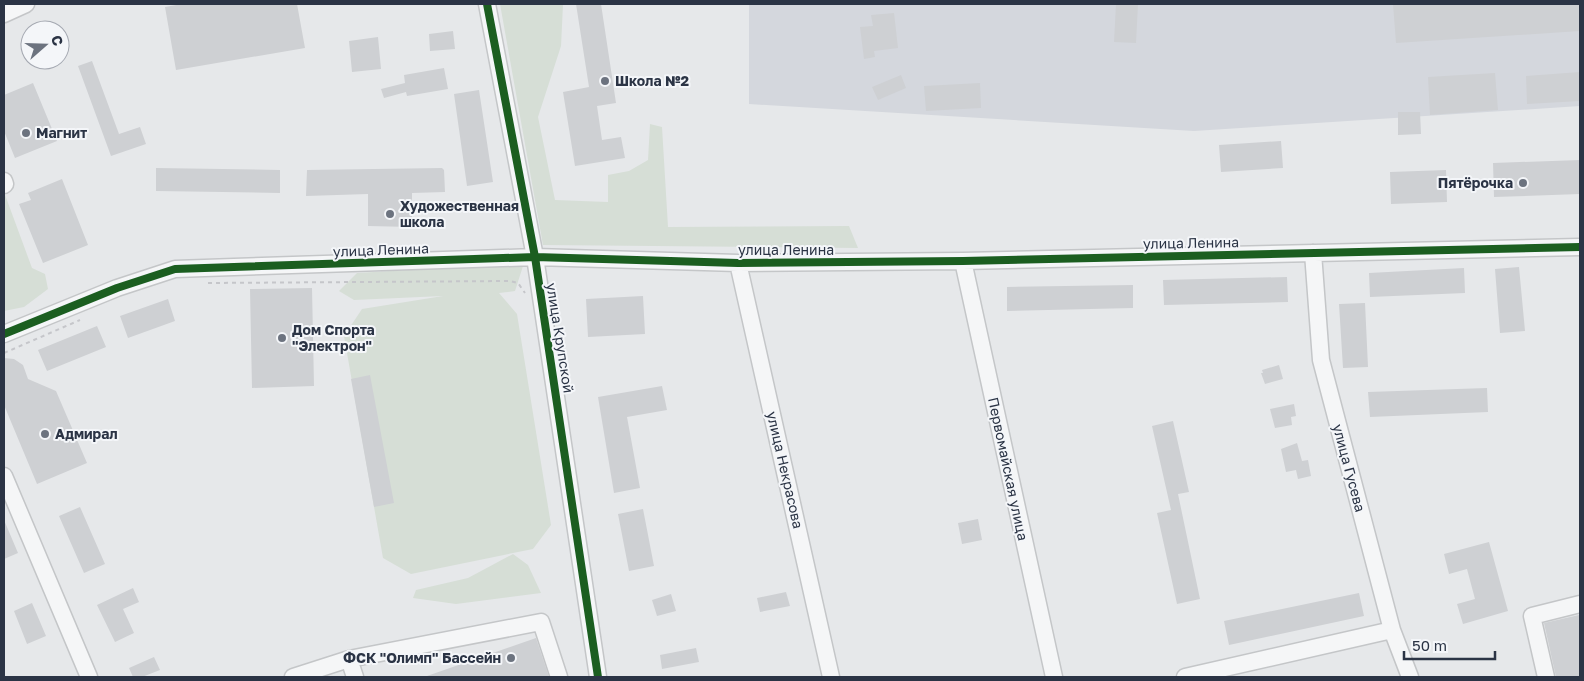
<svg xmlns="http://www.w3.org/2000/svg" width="1584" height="681" font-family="'Golos Text',sans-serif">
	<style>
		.built { fill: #d4d7dd }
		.green { fill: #d6ded6 }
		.building { fill: #ced0d3 }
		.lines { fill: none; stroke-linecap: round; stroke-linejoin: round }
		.minor-casing { stroke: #c4c6c8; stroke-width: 19 }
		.path { stroke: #c5c6ca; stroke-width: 2; stroke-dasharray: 4 4; stroke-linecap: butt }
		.minor { stroke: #f5f6f7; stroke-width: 16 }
		.cycleway-casing { stroke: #f4f6f9; stroke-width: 11 }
		.cycleway { stroke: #1b5e20; stroke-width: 8 }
		.poi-dot { fill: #6c737f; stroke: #f4f6f9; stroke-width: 2 }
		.labels { text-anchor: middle; stroke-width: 4; stroke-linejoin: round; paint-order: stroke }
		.poi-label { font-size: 14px; font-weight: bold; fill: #2b3445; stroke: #f4f6f9; text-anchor: start }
		.street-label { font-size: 14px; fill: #2b3445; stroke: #f4f6f9 }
	</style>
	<rect width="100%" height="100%" fill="#e6e8ea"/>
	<path class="built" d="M749,4H1580V106L1194,131L749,104Z"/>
	<path class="green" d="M500,4H563L561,46L538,117L555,200L608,202V175L629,171L648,160L650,124L662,127L668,227L849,226L858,248L543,245Z
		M4,192L32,268L45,274L48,289L24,307L4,311Z
		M524,263L515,291L499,293L517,314L551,525L533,549L411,574L383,558L344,336L362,309L443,296L354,300L339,291L357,273Z
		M513,554L528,565L541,593L456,604L413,598L416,590L468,578Z"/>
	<path class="building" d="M182,4H297L305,48L176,70L165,7Z
		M576,4H601L616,103L597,106L602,140L621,137L625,158L575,166L563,92L589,87Z
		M1116,4H1138L1136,43L1114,42Z
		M1393,4H1580V31L1396,43Z
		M894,13L898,48L874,51L875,57L864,59L860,27L873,26L871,15Z
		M453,31L455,49L430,51L429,34Z
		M378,37L381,69L352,72L349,41Z
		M92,61L119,134L140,127L146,144L111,156L78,66Z
		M444,68L448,89L407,96L406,92L384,98L381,89L405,83L404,75Z
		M1580,72V101L1527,104L1526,76Z
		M1495,73L1498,110L1430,115L1428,77Z
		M901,75L906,88L878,100L872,87Z
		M33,83L57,141L15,158L4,131V95Z
		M980,83L981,108L926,111L924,86Z
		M479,90L493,182L467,186L454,94Z
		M1398,112H1420L1421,134L1398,135Z
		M1281,141L1283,168L1221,172L1219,145Z
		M1580,160V194L1494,197L1493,163Z
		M156,168L280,170V193L156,191Z
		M442,168L444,170L445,192L412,193V227L368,226V194L306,196L307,170Z
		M1446,170L1447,202L1391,204L1390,172Z
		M62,179L88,245L43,263L19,204L31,200L28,193Z
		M1519,267L1525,331L1500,333L1495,269Z
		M1464,268L1465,293L1370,297L1369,273Z
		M1287,277L1288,302L1164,305L1163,280Z
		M1133,285V308L1007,311V287Z
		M312,288L314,386L252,388L250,289Z
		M643,296L645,334L588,337L586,299Z
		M168,299L175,321L128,338L120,316Z
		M1365,303L1368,367L1343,368L1339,304Z
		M97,326L106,347L47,371L38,350Z
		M4,358L14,359L23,365L28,379L56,391L87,463L37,484L4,405Z
		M1279,365L1283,379L1265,384L1261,373H1263L1262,370Z
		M370,375L394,503L374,507L351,379Z
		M662,386L667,410L627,417L640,488L614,493L598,397Z
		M1487,388L1488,412L1370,417L1368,392Z
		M1294,404L1296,416L1291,417L1292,425L1275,428L1270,409Z
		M1173,421L1189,492L1178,494L1200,599L1177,604L1157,513L1171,510L1152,426Z
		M1297,443L1302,461L1308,460L1311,476L1298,479L1296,470L1286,472L1281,449Z
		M80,507L105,564L84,573L59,516Z
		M643,509L654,566L629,571L618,514Z
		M978,519L982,540L962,544L958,523Z
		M4,520L18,553L4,559Z
		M1489,542L1508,611L1463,624L1457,604L1475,599L1467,569L1449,574L1444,554Z
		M133,588L139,602L123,609L134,633L115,642L97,605Z
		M786,592L790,606L760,612L757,598Z
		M1359,593L1364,616L1229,645L1224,621Z
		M671,594L676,611L657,616L652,600Z
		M32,603L46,636L27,644L14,611Z
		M1579,615L1580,677H1556L1544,623Z
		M536,638L549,677H427V676Z
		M696,648L699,662L662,669L660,655Z
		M154,657L160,670L142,677H133L129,668Z"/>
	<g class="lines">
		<defs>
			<path id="minor" d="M487,4L535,257L598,677
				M4,14L26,4
				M4,181L5,184L4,185
				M1313,253L1321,360L1392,630L1410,677
				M963,261L1054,677
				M738,263L831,677
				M4,334L117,288L175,269L535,257L738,263L963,261L1580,247
				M4,476L89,677
				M349,659L355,677
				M293,677L349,659L541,622L559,677
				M1185,677L1392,630
				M1546,677L1532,616L1580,604"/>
		</defs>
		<use href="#minor" class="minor-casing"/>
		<path class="path" d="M208,283L510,281L518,283L525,293
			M4,353L80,320"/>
		<use href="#minor" class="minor"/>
		<defs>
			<path id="cycleway" d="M487,4L535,257L598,677
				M4,334L117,288L175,269L535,257L738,263L963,261L1580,247"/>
		</defs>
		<use href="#cycleway" class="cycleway-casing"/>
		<use href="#cycleway" class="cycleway"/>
	</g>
	<g class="poi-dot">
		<circle cx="605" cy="81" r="5"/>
		<circle cx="26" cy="133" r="5"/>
		<circle cx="1523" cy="183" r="5"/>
		<circle cx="390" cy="214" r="5"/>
		<circle cx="282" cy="338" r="5"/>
		<circle cx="45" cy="434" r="5"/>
		<circle cx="511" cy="658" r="5"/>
	</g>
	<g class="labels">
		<g class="poi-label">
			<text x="615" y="86">Школа №2</text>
			<text x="36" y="138">Магнит</text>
			<text x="1513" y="188" text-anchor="end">Пятёрочка</text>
			<text x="400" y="211">Художественная<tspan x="400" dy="16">школа</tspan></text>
			<text x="292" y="335">Дом Спорта<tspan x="292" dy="16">"Электрон"</tspan></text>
			<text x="55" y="439">Адмирал</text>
			<text x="501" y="663" text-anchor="end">ФСК "Олимп" Бассейн</text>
		</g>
		<g class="street-label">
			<text transform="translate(1191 243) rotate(-1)" y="5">улица Ленина</text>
			<text transform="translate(381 250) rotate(-2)" y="5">улица Ленина</text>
			<text x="786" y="255">улица Ленина</text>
			<text transform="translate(560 338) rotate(81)" y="5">улица Крупской</text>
			<text transform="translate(1349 468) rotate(75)" y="5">улица Гусева</text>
			<text transform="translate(1008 469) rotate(78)" y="5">Первомайская улица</text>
			<text transform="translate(785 470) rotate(77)" y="5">улица Некрасова</text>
		</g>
	</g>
	<rect width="1584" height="681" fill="none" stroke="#2b3445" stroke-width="10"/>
	<g transform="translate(45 45) rotate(70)"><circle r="24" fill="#f4f6f9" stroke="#a4a8b1"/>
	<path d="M0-4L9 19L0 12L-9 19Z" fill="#6c737f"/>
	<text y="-8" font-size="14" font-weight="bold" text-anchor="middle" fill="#2b3445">С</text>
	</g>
	<path d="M1404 651v8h91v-8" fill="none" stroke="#2b3445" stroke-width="2.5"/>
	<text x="1412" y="651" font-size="15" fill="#2b3445" stroke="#f4f6f9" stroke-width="4" paint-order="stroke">50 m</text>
</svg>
